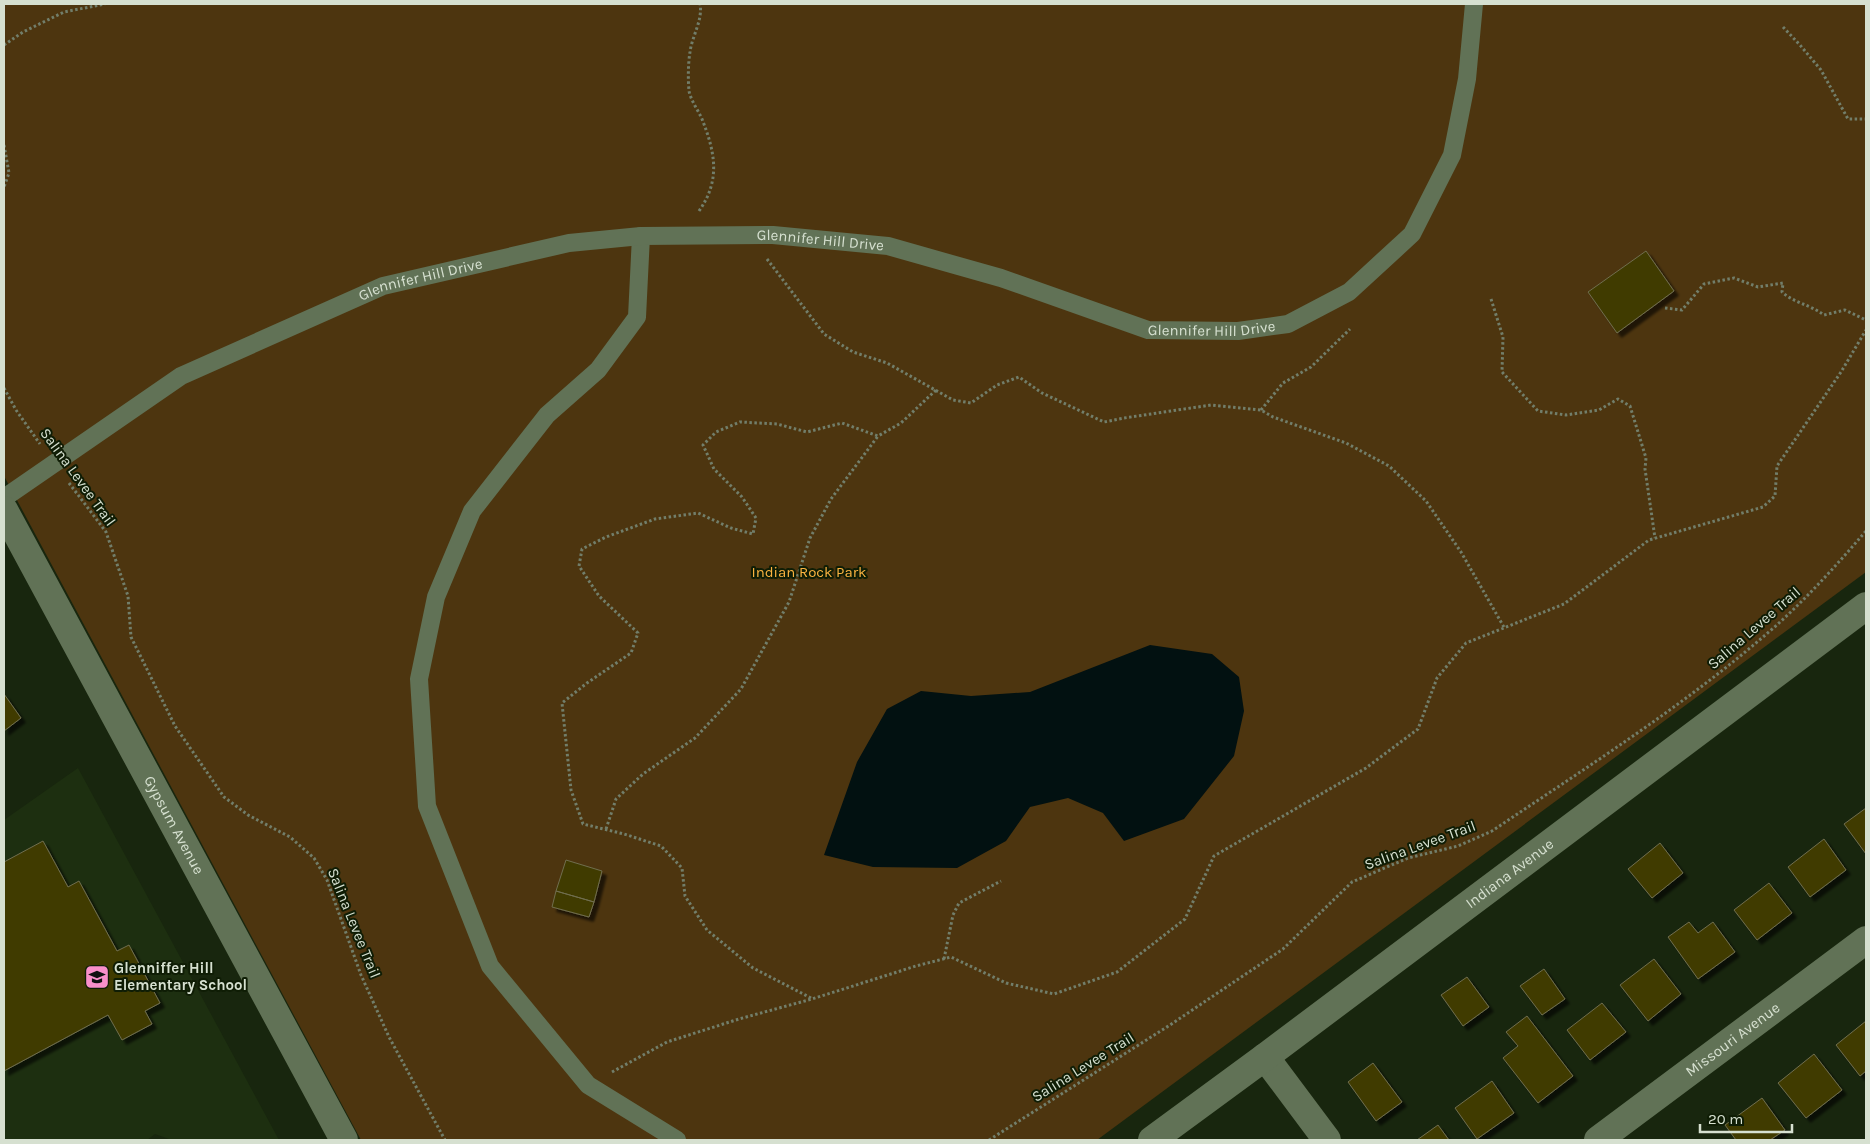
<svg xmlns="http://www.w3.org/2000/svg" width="1870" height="1144" font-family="Karla,sans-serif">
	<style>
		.built { fill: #1d2f10 }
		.green { fill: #4d350f }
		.water { fill: #021111 }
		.building { fill: #403b02; stroke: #706e4e; filter: url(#shadow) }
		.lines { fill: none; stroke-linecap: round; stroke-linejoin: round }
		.path { stroke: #727e6a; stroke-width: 3; stroke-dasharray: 2.5 2.5; stroke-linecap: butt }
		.lane { stroke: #617256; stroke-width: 18 }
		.street { stroke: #617256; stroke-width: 28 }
		.labels { text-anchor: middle; stroke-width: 4; stroke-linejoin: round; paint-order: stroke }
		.street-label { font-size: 15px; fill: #d6e0d0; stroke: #0f1d05 }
		.park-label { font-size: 15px; fill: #fcb441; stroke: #0f1d05 }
		.poi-label { font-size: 15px; font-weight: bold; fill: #d6e0d0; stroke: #0f1d05; text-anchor: start }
	</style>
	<defs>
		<filter id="shadow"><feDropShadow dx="4.5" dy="4.5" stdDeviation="1" flood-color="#0009"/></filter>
	</defs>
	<rect width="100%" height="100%" fill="#18260e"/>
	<path class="built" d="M78,768L279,1140H172L155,1134L147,1140H4V820Z"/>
	<path class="green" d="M4,4H1866V572L1097,1140H361L4,476Z"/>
	<path class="water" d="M1150,645L1212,654L1239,677L1244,711L1234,756L1184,819L1124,841L1103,813L1068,798L1030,807L1006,841L957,868L873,867L824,855L857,762L887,709L921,691L971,696L1030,692Z"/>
	<path class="building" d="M1646,251L1674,291L1617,333L1588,292Z
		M4,694L21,718L4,731Z
		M1866,808V854L1844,824Z
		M1824,839L1846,870L1810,897L1788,867Z
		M43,841L68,887L79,881L117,951L129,945L160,1003L145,1011L152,1024L122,1040L108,1015L4,1071V862Z
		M1660,843L1683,873L1652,898L1628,869Z
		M566,860L602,871L594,902L556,891Z
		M1769,883L1792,913L1757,940L1734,910Z
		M556,891L594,902L589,917L552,907Z
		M1689,922L1698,933L1713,922L1735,952L1698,979L1668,937Z
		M1654,959L1681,994L1648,1021L1620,985Z
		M1544,969L1565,999L1542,1015L1520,986Z
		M1467,977L1489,1007L1463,1026L1441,995Z
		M1602,1003L1626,1032L1590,1060L1567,1030Z
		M1527,1016L1573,1076L1538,1103L1503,1058L1518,1046L1506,1032Z
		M1866,1021V1071L1860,1076L1836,1045Z
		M1814,1054L1842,1090L1806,1118L1778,1083Z
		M1373,1063L1402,1102L1376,1121L1348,1082Z
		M1492,1081L1514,1113L1477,1139L1455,1108Z
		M1762,1098L1785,1130L1770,1140H1736L1725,1125Z
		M1438,1125L1449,1140H1417Z"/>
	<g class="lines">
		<path class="path" d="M1783,27L1800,45L1821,70L1848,119H1866
			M4,45L23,32L64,12L105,4
			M4,145L9,173L4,187
			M699,211C721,180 715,152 702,119C698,110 691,101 689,91C688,80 688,64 690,52C692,36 703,20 700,4
			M767,259L824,334L853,352L887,363L953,400L971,403L997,385L1019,377L1042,393L1104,422L1124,418L1211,405L1261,410L1273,417L1346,443L1389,466L1426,501L1461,552L1505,629
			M1491,299L1503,337L1502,372L1538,411L1566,415L1599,410L1618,399L1630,406L1646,458L1645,469L1655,538
			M1665,308L1682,310L1704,284L1734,278L1758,287L1783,283L1782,292C1794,303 1809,304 1824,315L1845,310L1866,320
			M4,388L16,410L40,444
			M1261,410L1283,383L1311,367L1350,329
			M69,483L106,532L128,596L131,637L175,726L224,797L248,815L290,837L314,858L327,880L361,975L389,1037L445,1140
			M606,829L616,799L643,774L695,738L741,689L789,602L810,538L831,499L878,436
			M944,959L953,915L959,903L1001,881
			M811,998L753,968L707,930L685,896L682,868L661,846L624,834L583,824L571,790L562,703L587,683L631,653L638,633L599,596L579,566L582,549L606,537L655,519L698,513L731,528L753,534L756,518L742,497L714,469L703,445L716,432L740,422L777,424L807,432L842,423L878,436L901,423L936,390
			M612,1072L667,1042L739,1019L812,999L916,966L951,957L1006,983L1054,994L1117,972L1185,919L1214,856L1366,768L1418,729L1437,678L1466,643L1564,604L1649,540L1763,507L1775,496L1777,466L1841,372L1866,330
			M989,1140L1170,1025L1283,949L1352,882L1408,858L1458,846L1492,831C1584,769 1679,709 1763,637C1801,605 1834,568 1866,531"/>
		<g class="lane">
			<path d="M641,236L637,317L598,370L547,415L472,511L436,597L419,679L427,806L490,966L588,1085L677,1140"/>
			<path id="s1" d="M4,498L181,376L383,286L569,243L641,236L773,235L888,246L1001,278L1148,330L1238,331L1288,324L1349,292L1412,234L1452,155L1467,79L1474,4"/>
		</g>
		<g class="street">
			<path id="s2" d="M4,510L344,1140"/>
			<path d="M1265,1057L1327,1140"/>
			<path id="s3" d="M1152,1140L1265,1057L1866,606"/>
			<path id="s4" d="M1598,1140L1866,940"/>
		</g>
	</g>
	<defs>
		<symbol id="school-square" viewBox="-11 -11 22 22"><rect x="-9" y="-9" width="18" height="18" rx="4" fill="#f98fca" stroke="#0f1d05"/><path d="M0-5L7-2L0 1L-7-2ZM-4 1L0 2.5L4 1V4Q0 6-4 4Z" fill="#111"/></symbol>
	</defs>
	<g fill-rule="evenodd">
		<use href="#school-square" x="83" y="963" width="28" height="28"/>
	</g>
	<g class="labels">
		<g class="street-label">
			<text dy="5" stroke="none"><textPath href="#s1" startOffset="879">Glennifer Hill Drive</textPath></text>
			<text dy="5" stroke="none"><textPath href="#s1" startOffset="474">Glennifer Hill Drive</textPath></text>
			<text dy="5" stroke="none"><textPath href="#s1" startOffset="1284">Glennifer Hill Drive</textPath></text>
			<text transform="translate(78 477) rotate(54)" y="5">Salina Levee Trail</text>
			<text transform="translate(1754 628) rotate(-41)" y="5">Salina Levee Trail</text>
			<text dy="5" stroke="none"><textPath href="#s2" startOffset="358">Gypsum Avenue</textPath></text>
			<text transform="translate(1420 845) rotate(-20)" y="5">Salina Levee Trail</text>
			<text dy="5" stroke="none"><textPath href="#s3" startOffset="446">Indiana Avenue</textPath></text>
			<text transform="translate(354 923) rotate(68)" y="5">Salina Levee Trail</text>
			<text dy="5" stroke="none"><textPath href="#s4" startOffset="168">Missouri Avenue</textPath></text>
			<text transform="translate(1083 1067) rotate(-32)" y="5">Salina Levee Trail</text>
		</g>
		<g class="park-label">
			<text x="809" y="577">Indian Rock Park</text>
		</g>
		<g class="poi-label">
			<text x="114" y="973">Glenniffer Hill<tspan x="114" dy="17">Elementary School</tspan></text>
		</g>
	</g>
	<rect width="1870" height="1144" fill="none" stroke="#d6e0d0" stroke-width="10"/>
	<path d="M1700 1124v8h92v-8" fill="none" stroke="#d6e0d0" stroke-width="2.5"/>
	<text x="1708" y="1124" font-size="15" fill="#d6e0d0" stroke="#0f1d05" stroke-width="4" paint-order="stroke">20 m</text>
</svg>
